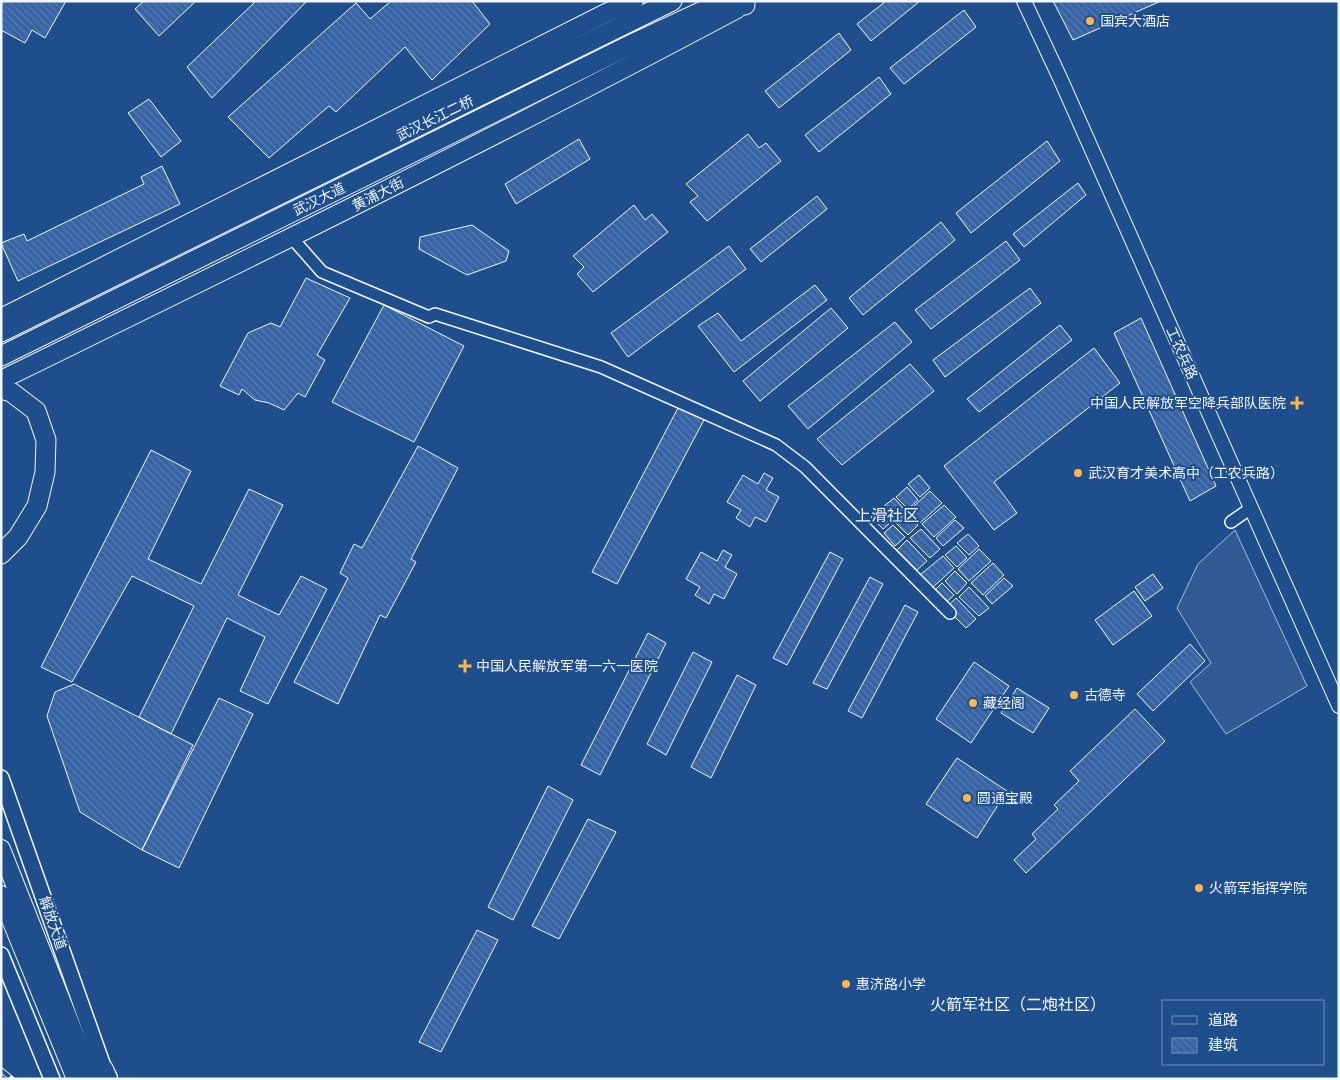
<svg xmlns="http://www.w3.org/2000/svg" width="1340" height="1080" font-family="Figtree,'Noto Sans SC',sans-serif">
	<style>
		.built { fill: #305b95; stroke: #a8bbd7 }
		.building { fill: url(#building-back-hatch); stroke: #f2f6ff }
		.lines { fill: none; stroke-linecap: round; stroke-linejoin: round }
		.minor-casing { stroke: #f2f6ff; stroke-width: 14 }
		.tertiary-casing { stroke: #f2f6ff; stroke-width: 16 }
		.secondary-casing { stroke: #f2f6ff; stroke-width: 18 }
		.primary-casing { stroke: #f2f6ff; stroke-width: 20 }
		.trunk-casing { stroke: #f2f6ff; stroke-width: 21 }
		.minor { stroke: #1f4e8c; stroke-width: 11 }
		.tertiary { stroke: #1f4e8c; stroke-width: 14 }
		.secondary { stroke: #1f4e8c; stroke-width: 15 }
		.primary { stroke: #1f4e8c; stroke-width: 18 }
		.trunk { stroke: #1f4e8c; stroke-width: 19 }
		.rail-casing { stroke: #f2f6ff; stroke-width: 5.5 }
		.rail { stroke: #1f4e8c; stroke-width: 4; stroke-dasharray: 11; stroke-linecap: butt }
		.poi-dot { fill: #ffb74d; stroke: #1f4e8c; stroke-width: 2 }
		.labels { text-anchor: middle; stroke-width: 4; stroke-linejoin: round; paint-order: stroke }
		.poi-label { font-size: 14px; fill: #f2f6ff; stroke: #1f4e8c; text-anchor: start }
		.street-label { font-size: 14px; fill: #f2f6ff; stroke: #1f4e8c }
		.quarter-label { font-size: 16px; fill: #f2f6ff; stroke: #1f4e8c }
	</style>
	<defs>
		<pattern id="building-back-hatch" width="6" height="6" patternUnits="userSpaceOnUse" patternTransform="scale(1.25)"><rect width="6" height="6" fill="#3563a3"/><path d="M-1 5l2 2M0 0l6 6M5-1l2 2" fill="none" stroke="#537ab1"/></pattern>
	</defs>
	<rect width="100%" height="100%" fill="#1f4e8c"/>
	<path class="built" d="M1235,530L1307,686L1226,734L1190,682L1211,663L1177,608L1198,564Z"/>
	<path class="building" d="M1,1H66L45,38L32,30L25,43L1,30Z
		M144,1H196L159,36L135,9Z
		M256,1H307L212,98L187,67Z
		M391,1H472L490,24L432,80L405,47L336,112L329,106L269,158L228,117L356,3L370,19Z
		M886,1H920L871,41L857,24Z
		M1053,1H1161L1073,40Z
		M964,10L976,27L904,84L890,68Z
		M839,33L851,50L779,108L765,91Z
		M879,77L891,94L819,152L805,135Z
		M149,99L181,141L161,157L128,113Z
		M748,134L759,148L766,143L781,161L707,221L690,202L698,196L686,184Z
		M579,139L590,159L516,204L505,184Z
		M1047,141L1060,161L971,233L956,213Z
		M162,166L180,204L18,281L1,243L24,234L27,241L144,184L141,177Z
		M1078,183L1086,195L1024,247L1013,234Z
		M817,196L827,209L761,262L750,249Z
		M634,205L645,220L652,214L668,232L593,292L577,274L584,267L573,256Z
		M941,222L955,240L863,315L849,298Z
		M472,225L509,251L506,261L467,275L419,249L420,237Z
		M1006,241L1020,260L931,329L915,310Z
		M729,246L746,269L628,357L611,333Z
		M306,278L350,298L317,355L325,360L305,397L298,393L284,410L269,403L255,400L242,389L239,395L220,386L248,333L271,323L280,327Z
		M815,285L827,300L734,372L698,326L718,313L741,341Z
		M1030,288L1041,303L945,377L933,360Z
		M384,305L464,346L414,442L332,402Z
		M831,308L848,328L760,401L743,381Z
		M1141,318L1216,486L1190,501L1114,333Z
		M895,322L912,342L808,429L788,406Z
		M1060,325L1072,340L979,412L967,399Z
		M1094,348L1120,383L994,482L1017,513L994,530L944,466Z
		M910,364L934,391L842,465L817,439Z
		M680,404L705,418L617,584L592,572Z
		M418,446L458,468L411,559L416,562L386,618L380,615L338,704L294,682L348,578L340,573L354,544L362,548Z
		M151,450L191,471L148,559L201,584L249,489L283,505L238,595L279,615L301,576L327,589L268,704L240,691L265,637L227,618L171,734L139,717L194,606L132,576L72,682L41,667Z
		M764,473L773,478L766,490L779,497L766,522L755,517L750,527L736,518L741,510L727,502L743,475L758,484Z
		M919,475L930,488L920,497L908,484Z
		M907,487L918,500L908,509L896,497Z
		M930,491L942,503L920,523L909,511Z
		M894,498L905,510L883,529L871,517Z
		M944,505L956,517L934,537L922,524Z
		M906,512L918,525L908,535L896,523Z
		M955,520L964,528L943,546L936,538Z
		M893,525L905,537L895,546L884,533Z
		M921,529L940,549L930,558L910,538Z
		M968,534L979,546L969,555L957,543Z
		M907,540L927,561L917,570L897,550Z
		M956,546L967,558L957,567L945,555Z
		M979,549L991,561L969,581L958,569Z
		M723,550L732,555L725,567L737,574L724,599L714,594L709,604L695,595L700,587L686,579L701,552L717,561Z
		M830,552L843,559L787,665L773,658Z
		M943,556L954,568L932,588L920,575Z
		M993,563L1004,575L983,595L971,583Z
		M955,571L967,583L957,594L945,581Z
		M1153,574L1163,588L1145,601L1135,587Z
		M870,577L883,584L827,689L813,683Z
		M1004,578L1013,586L992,604L985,596Z
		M942,583L954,595L944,604L933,592Z
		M969,587L989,608L979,616L959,597Z
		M1134,591L1152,616L1113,645L1095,620Z
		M956,598L976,619L966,628L946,608Z
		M905,605L918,612L862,718L848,711Z
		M648,633L666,643L600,775L581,765Z
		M1190,644L1205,661L1153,711L1137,694Z
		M693,652L712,662L666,755L647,744Z
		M974,662L1009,686L971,743L936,719Z
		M737,675L756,685L711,778L691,767Z
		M74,684L193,745L142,850L80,812L47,716L55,692Z
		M1017,688L1049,708L1033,733L1001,713Z
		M219,698L253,714L179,868L142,850Z
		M1135,709L1165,741L1026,873L1014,860L1036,839L1032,834L1058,809L1054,805L1079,781L1070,771Z
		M957,758L1007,791L977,838L926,804Z
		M548,786L573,800L513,920L488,907Z
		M588,819L616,832L559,939L532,926Z
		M477,930L498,940L441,1052L419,1042Z"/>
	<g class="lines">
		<defs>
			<path id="minor" d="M292,238L322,272L429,317L435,314L601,367L776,445L805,467L950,613
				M1231,522L1251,508"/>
			<path id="tertiary" d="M1024,1L1060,78L1339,706"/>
			<path id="secondary" d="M1,778L104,1069L109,1077
				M1,955L52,1079"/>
			<path id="primary" d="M1,318L606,13L634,1
				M1,380C248,259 495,138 737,9
				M1,849L92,1079
				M1,895L76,1079
				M104,1069L108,1079"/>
			<path id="trunk" d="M711,11L745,5
				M1,332L672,1
				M1,356L636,42L724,1
				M1,389L11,392L36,411L46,440L45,472L37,506L18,537L1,554"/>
		</defs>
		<use href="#minor" class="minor-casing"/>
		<use href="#tertiary" class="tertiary-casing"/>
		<use href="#secondary" class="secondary-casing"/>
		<use href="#primary" class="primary-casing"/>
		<use href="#trunk" class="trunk-casing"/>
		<use href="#minor" class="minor"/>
		<use href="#tertiary" class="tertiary"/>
		<use href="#secondary" class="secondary"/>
		<use href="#primary" class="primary"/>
		<use href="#trunk" class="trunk"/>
		<defs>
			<path id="rail" d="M1,1070L12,1079"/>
		</defs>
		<use href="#rail" class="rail-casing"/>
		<use href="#rail" class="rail"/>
	</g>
	<g class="poi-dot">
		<circle cx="1090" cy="21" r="5"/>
		<path d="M1294.5 395.5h5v5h5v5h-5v5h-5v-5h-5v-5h5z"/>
		<circle cx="1078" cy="473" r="5"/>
		<path d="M462.5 658.5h5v5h5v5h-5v5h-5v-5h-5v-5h5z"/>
		<circle cx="1074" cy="695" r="5"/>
		<circle cx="973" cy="703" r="5"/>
		<circle cx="967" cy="798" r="5"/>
		<circle cx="1199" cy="888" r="5"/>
		<circle cx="846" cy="984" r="5"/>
	</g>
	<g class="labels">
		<g class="poi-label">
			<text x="1100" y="26">国宾大酒店</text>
			<text x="1286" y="408" text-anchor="end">中国人民解放军空降兵部队医院</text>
			<text x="1088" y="478">武汉育才美术高中（工农兵路）</text>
			<text x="476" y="671">中国人民解放军第一六一医院</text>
			<text x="1084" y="700">古德寺</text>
			<text x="983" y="708">藏经阁</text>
			<text x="977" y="803">圆通宝殿</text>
			<text x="1209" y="893">火箭军指挥学院</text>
			<text x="856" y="989">惠济路小学</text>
		</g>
		<g class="street-label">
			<text transform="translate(435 118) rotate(-26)" y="5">武汉长江二桥</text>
			<text transform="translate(378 194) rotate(-27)" y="5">黄浦大街</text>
			<text transform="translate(319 199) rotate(-26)" y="5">武汉大道</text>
			<text transform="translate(1182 353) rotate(66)" y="5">工农兵路</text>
			<text transform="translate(53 923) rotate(71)" y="5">解放大道</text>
		</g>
		<g class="quarter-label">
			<text x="887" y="521">上滑社区</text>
			<text x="1018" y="1010">火箭军社区（二炮社区）</text>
		</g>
	</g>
	<rect width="1340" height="1080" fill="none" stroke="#f2f6ff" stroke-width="5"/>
	<rect x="1162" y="1000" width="162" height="65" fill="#1f4e8c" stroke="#7391ba"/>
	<rect x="1172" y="1016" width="25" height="8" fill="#1f4e8c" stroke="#7391ba"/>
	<text x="1208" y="1025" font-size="15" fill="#f2f6ff">道路</text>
	<rect x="1172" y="1038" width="25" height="15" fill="url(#building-back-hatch)" stroke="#7391ba"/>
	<text x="1208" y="1050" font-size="15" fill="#f2f6ff">建筑</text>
</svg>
